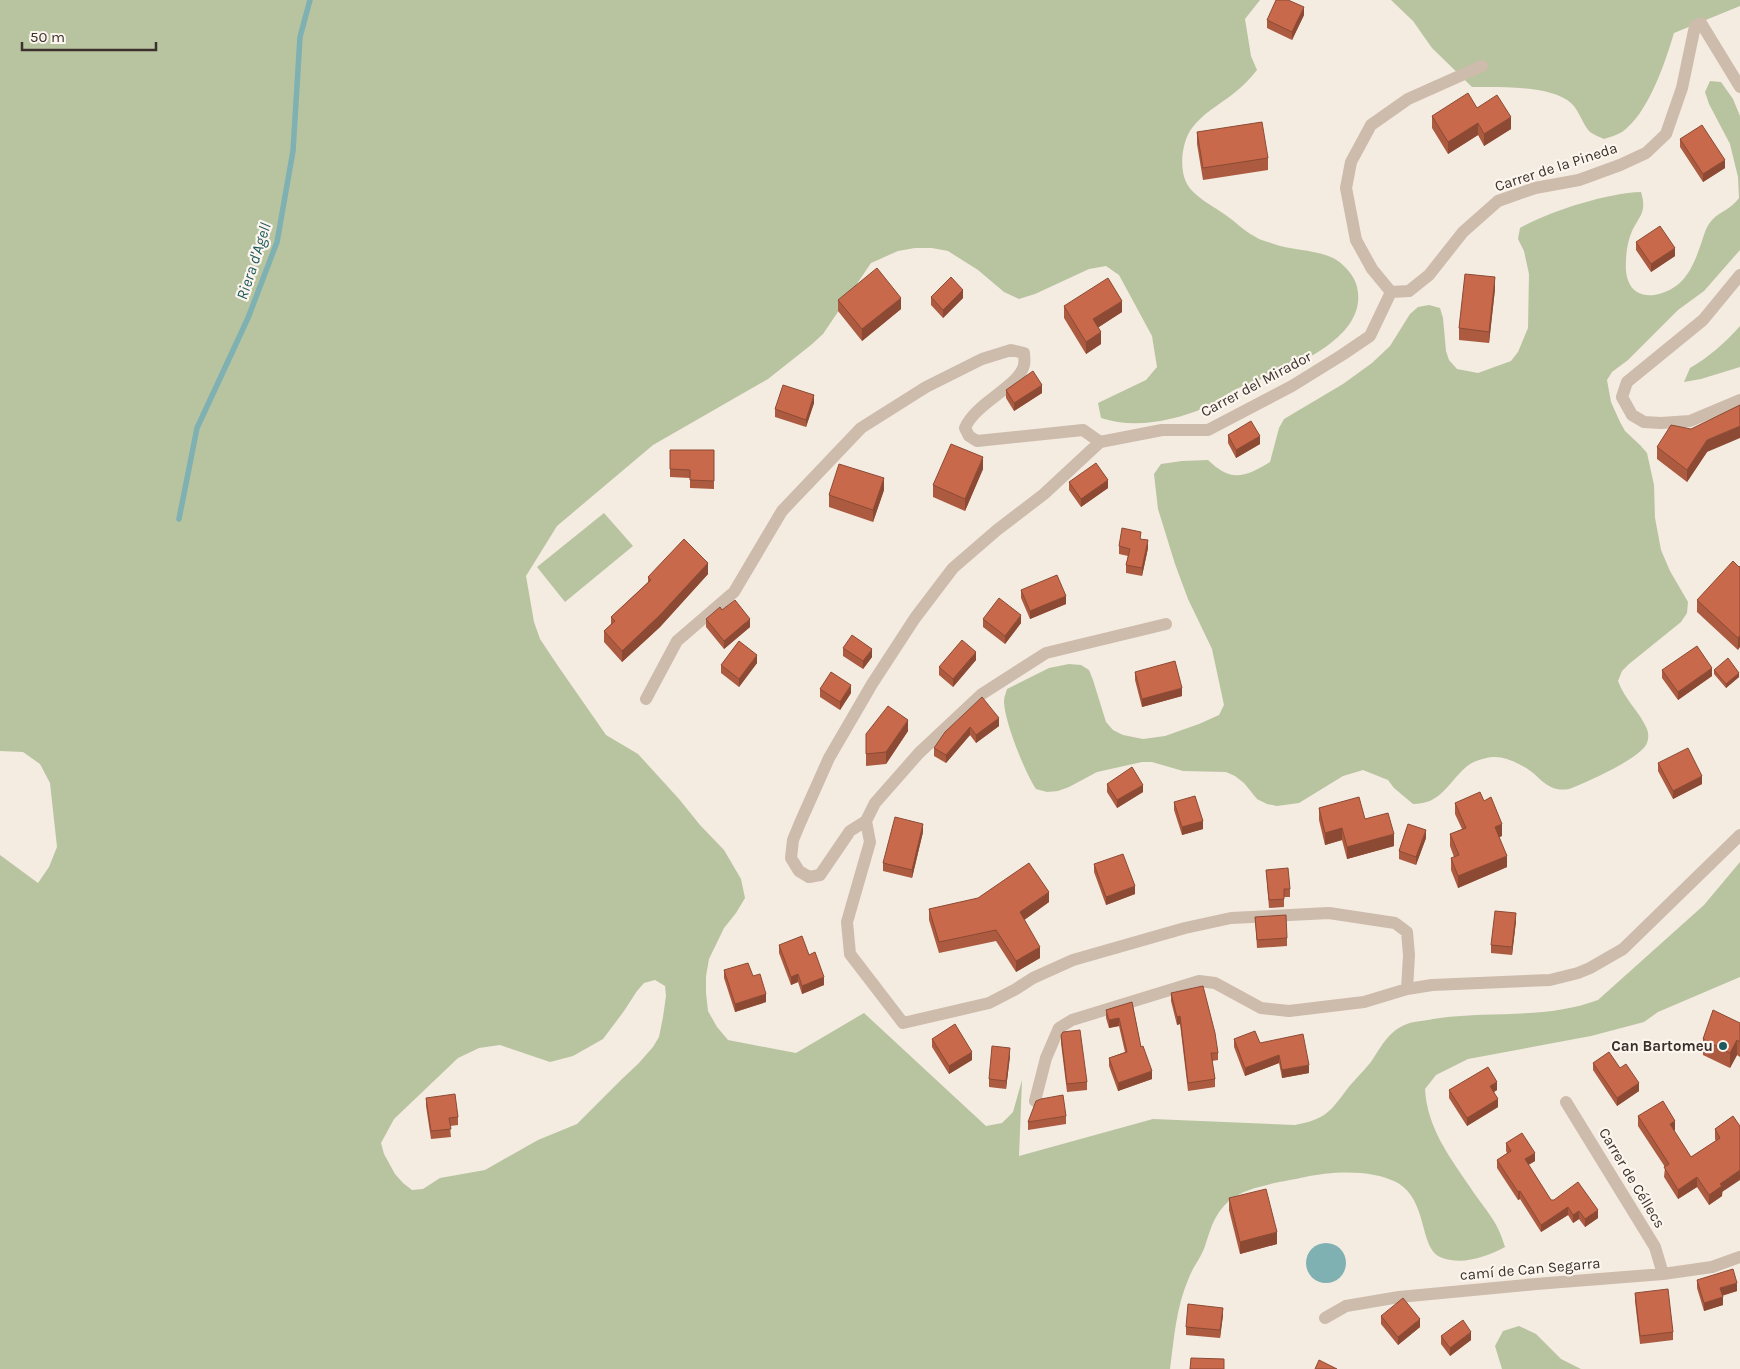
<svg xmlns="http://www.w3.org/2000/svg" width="1740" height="1369" font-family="Karla,sans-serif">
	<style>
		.green { fill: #b8c4a0; fill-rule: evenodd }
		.water { fill: #7fb0b2 }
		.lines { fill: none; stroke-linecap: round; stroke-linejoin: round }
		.stream { stroke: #7fb0b2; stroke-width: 5.5 }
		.street { stroke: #cdbbac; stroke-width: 12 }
		.wall { fill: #ac5a40 }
		.shaded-wall { fill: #8c4a34 }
		.building { fill: #c8694b; stroke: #8c4a34 }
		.poi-dot { fill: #1f5a5e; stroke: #fbf5ee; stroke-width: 2 }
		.labels { text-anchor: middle; stroke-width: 4.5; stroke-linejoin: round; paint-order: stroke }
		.street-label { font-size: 15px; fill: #3b302b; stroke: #fbf5ee }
		.poi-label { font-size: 15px; font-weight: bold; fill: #3b302b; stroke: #fbf5ee; text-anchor: end }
		.water-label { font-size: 16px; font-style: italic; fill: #1f5a5e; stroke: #fbf5ee }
	</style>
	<rect width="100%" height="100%" fill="#f4ebe1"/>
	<path class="green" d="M0,0H1260L1245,19L1251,56L1257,70C1250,79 1242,87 1233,94C1219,105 1203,113 1192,128C1182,141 1179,167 1186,182C1192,196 1215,207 1227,216C1236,222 1244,231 1254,236C1259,240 1266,241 1271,243C1292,251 1314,249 1333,258C1343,263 1355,276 1357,287C1370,342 1279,372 1241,387C1228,392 1217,402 1204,408C1173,421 1134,429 1101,418L1098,403L1146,380L1157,367L1152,336L1119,275L1106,266L1089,269L1035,294L1019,299L1004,292L978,270L948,251L932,248H915L898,251L871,263L823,334L811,345L768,379L653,445L557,526L526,576L534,622L540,639L558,666L606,735L638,754L679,799L700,825L724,850L741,879L745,898L736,913L724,928L709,959L706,976V993L708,1011L717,1027L728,1040L796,1053L864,1013L986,1126L1002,1123L1013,1112L1022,1080L1019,1156L1153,1119L1295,1125C1326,1119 1330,1112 1348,1088C1356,1078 1366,1069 1373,1059C1382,1045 1390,1030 1407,1024C1414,1021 1424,1021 1433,1019C1488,1010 1545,1020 1598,1000L1704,905L1740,862V977L1658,1012L1644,1022L1591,1036L1468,1059L1436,1075L1425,1089C1427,1127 1449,1156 1470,1187C1485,1210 1497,1219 1505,1247C1486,1257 1461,1266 1440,1257C1419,1247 1428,1201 1398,1183C1373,1169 1332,1171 1305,1177C1283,1182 1247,1186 1230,1200C1214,1214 1211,1228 1205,1246C1201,1258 1192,1268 1188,1280C1176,1308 1174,1339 1170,1369H0V855L38,883L49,867L57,847L50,783L40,764L23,752L0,751ZM655,980L665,986L666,996L663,1017L659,1037L653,1047L638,1064L623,1078L577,1124L538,1140L485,1170L440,1178L423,1189L412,1190L403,1183L395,1174L384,1154L381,1143L394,1119L458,1058L479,1048L500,1045L550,1062L573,1056L603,1039L624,1011L637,991L644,983Z
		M1391,0H1740V6L1674,33C1665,63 1648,114 1622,132C1617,135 1610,137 1604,139C1600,137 1594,135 1590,132C1584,127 1579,110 1571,103C1551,85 1498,87 1472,87L1432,48L1413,21Z
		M1710,81L1721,82L1733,99L1740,116V250L1704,291L1678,310L1628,360L1612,372L1607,380L1611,402L1620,422L1625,431L1640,445L1647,453L1654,485L1655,518L1661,550L1670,571L1688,602L1687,613L1681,622L1629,664L1622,671L1618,681C1625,700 1639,711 1646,727C1649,733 1649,739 1646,745C1638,759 1586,783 1569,789C1563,790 1557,790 1551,787C1542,783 1537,775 1529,770C1520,764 1505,756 1493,757C1484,758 1472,761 1465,768C1447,784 1441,804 1413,804L1394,788L1388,780L1363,770L1343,776L1299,803L1277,806L1267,804L1257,799L1244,783L1235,776L1226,772L1183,771L1152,762H1142L1097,772L1069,787L1058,791L1047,792L1036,789C1025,773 1004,720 1004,701C1004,697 1006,693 1007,689L1049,668L1069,664L1081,665L1089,670L1093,680L1106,722L1113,730L1123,735L1143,739L1165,736L1199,724L1219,715L1224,705L1212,649L1188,599L1175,564L1158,509L1154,474L1161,464L1182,461L1208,460C1231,482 1244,478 1270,462L1279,428L1284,419L1343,384L1372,363L1390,346L1410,314L1418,307L1429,305L1440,308L1443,318L1446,351L1449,360L1457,369L1478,373L1511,361L1518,352L1528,328L1529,274L1524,251L1518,239L1520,228C1550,211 1607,193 1641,192C1647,212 1640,215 1632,231C1628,240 1626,252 1626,261C1625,272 1627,286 1637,292C1644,296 1651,296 1659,294C1685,287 1693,267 1701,244C1704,235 1706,226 1713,219C1721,211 1730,210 1739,198L1738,177L1730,144L1709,104L1705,92Z
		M1740,326V367L1701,379L1684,382L1690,368C1709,357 1725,343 1740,326Z
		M604,513L633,546L565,602L537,567Z
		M1519,1326L1536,1334L1561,1359L1581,1369H1502L1495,1346L1503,1331Z"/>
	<path class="water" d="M1306 1263a20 20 0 1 1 40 0a20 20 0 1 1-40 0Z"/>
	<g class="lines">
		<path class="stream" d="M179,519L197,428L248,318L277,242L293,151L300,37L310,0"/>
		<path class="street" d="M1482,66L1408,99L1371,125L1351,162L1346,188L1356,240L1372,269L1391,292L1409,291L1429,275L1463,232L1498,201L1535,188L1579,180L1620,165L1646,153L1666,134L1682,88L1695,26L1701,23L1740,87
			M1740,275L1703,320L1627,382L1622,397L1632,415L1644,422L1661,423L1690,421L1740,400
			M1100,442L1162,430H1208L1292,386L1342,355L1370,336L1391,292
			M646,699L677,641L734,592L782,511L861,428L926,387L982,359L1011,350L1024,353C1024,357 1025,361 1024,365C1020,386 975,403 965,428L969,436L977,441L1083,430L1100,442
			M866,821L870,842L847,922L850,954L903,1023L989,1003L1016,989L1033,978L1073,960L1185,928L1231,918L1329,913L1395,923L1407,932L1409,955L1407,989
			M866,821L850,831L820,875L809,877L799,871L791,858L793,840L800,823L829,758L872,684L915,618L953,568L997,530L1044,494L1100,442
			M866,821L875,803L919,753L982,694L1046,653L1166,624
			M1035,1101L1046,1058L1059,1028L1072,1020L1199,981L1215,983L1261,1008L1289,1011L1364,1002L1407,989L1432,985L1550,980L1578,973L1590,968L1623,949L1740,835
			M1566,1102L1655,1247L1663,1274
			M1325,1318L1346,1306L1399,1297L1536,1284L1663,1274L1712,1267L1740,1257"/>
	</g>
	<path class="wall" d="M1304,15L1292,40L1267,28V20Z
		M1477,108L1511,129L1484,146L1478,135L1448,154L1432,128V116Z
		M1197,132L1268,158V170L1203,180L1197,144Z
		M1680,139L1725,168L1703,182L1680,147Z
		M1636,242L1675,256L1651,272L1636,250Z
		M1495,289L1489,343L1459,340V328Z
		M931,297L963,298L943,318L931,305Z
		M838,300L901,309L862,341L838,311Z
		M1064,306L1122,312L1098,327L1101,344L1086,354L1064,318Z
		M1006,390L1042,393L1014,411L1006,398Z
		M814,403L806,427L775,417V409Z
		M1228,435L1260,444L1236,458L1228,443Z
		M1657,447L1707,452L1687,482L1657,459Z
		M670,450H714V489L690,488V478L670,477Z
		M983,469L965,511L933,497V485Z
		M1069,482L1108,488L1081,507L1069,490Z
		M884,490L873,522L829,507V495Z
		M1141,539L1148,548L1142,576L1126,573V565L1128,556L1119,554V546Z
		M1739,567L1738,650L1697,612V600Z
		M708,574L660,627L622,662L604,642V631L611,624V617L648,582V577Z
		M1021,590L1066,604L1030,619L1021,598Z
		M722,610L750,627L724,649L706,627V619Z
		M983,619L1021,623L1005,644L983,627Z
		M843,648L872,657L863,669L843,656Z
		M976,660L953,687L939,675V667Z
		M757,663L739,687L721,673V665Z
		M1662,670L1712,676L1678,700L1662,678Z
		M1714,670L1739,677L1726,688L1714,674Z
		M1135,672L1182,696L1142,707L1135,680Z
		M820,689L851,693L840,710L820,697Z
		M982,697L999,726L976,743L970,735L946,763L934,756V748Z
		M908,731L886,764L866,766V734Z
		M1658,763L1702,784L1673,799L1658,771Z
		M1107,784L1143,792L1117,808L1107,792Z
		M1484,801L1502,836L1499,837L1507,867L1458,888L1451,870V858L1454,857L1450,846V834L1462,829L1455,814V803Z
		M1174,802L1203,829L1182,835L1174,810Z
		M1319,808L1365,819L1394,846L1347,859L1342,840L1325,845L1319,820Z
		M923,832L912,878L883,871V863Z
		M1426,838L1416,865L1399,859V851Z
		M1094,864L1135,894L1106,905L1094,872Z
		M1266,870L1290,889V897H1284V907L1269,908Z
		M1049,902L1024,920L1040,958L1016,972L996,941L939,953L929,920V909Z
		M1255,917L1287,938V946L1257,948Z
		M1516,921L1512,955L1491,953V945Z
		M779,945L809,955L824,985L802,994L798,982L791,985L779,953Z
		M724,970L753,976L766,1002L735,1012L724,978Z
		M1171,993L1218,1053V1060L1212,1061L1215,1079V1087L1188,1091L1180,1024L1177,1025L1171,1001Z
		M1132,1002L1141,1047L1152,1079L1118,1091L1109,1066V1058L1125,1052L1119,1026L1109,1028L1106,1018V1010Z
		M1740,1023V1057L1737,1055L1730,1068L1703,1055V1039Z
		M1061,1035L1087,1082V1090L1067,1092L1061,1043Z
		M932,1039L972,1060L949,1074L932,1047Z
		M1234,1039L1260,1043L1309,1073L1282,1078L1279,1063L1245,1076L1234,1047Z
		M1010,1056L1006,1089L989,1087V1079Z
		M1593,1063L1620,1068L1639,1091L1617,1106L1593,1070Z
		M1449,1090H1497L1494,1092L1498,1107L1467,1126L1449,1098Z
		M426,1098L458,1117V1125L450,1126L451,1137L431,1139L426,1106Z
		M1066,1116V1124L1028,1130V1122Z
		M1638,1116L1675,1130L1674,1131L1691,1157L1716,1141L1715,1139V1129L1733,1116L1722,1196L1709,1205L1697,1187L1678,1199L1664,1177L1665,1167L1638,1126Z
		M1506,1143L1535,1161L1528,1165L1551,1200L1598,1218L1585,1227L1579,1219L1573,1223L1568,1215L1541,1232L1520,1199L1518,1200L1497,1168V1160L1507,1153L1506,1151Z
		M1229,1198L1277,1244L1240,1254L1229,1210Z
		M1697,1280L1737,1291L1722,1296L1723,1305L1704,1311L1697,1288Z
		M1635,1293L1673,1332V1340L1640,1344L1635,1301Z
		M1223,1315L1220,1338L1186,1335V1327Z
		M1381,1316L1420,1327L1398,1345L1381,1324Z
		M1441,1336L1471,1340L1450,1356L1441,1344Z"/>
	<path class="shaded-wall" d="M1304,7V15L1292,40V32Z
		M1511,117V129L1484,146V134Z
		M1478,123V135L1448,154V142Z
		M1725,160V168L1703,182V174Z
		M1675,248V256L1651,272V264Z
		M1495,277V289L1489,343V332Z
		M963,290V298L943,318V310Z
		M901,298V309L862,341V329Z
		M1122,301V312L1093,331V319Z
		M1101,332V344L1086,354V342Z
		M1042,385V393L1014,411V403Z
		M814,395V403L806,427V420Z
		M1740,426V438L1707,452L1687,482V470L1707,440Z
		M1260,436V444L1236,458V450Z
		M983,457V469L965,511V499Z
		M884,478V490L873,522V510Z
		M1108,480V488L1081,507V499Z
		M1148,540V548L1142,576V568Z
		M708,563V574L660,627L622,662V651Z
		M1066,596V604L1030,619V611Z
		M1021,615V623L1005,644V636Z
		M750,619V627L724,649V641Z
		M1740,635V647L1738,650V638Z
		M872,649V657L863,669V661Z
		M976,652V660L953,687V679Z
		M757,655V663L739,687V679Z
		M1712,668V676L1678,700V692Z
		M1739,673V677L1726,688V684Z
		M851,685V693L840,710V702Z
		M1182,688V696L1142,707V699Z
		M999,718V726L976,743V735Z
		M908,720V731L886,764V752Z
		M970,727V735L946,763V755Z
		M1702,776V784L1673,799V791Z
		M1143,785V792L1117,808V800Z
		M1203,821V829L1182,835V827Z
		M923,824V832L912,878V870Z
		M1502,824V836L1495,839V827Z
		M1342,828V840L1325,845V833Z
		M1426,830V838L1416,865V857Z
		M1394,834V846L1347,859V847Z
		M1507,856V867L1458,888V876Z
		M1135,886V894L1106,905V897Z
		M1049,892V902L1020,923V912Z
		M1516,913V921L1512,955V947Z
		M1040,947V958L1016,972V961Z
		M798,974V982L791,985V977Z
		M824,977V985L802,994V986Z
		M766,994V1002L735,1012V1004Z
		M1180,1016V1024L1177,1025V1017Z
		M1119,1018V1026L1109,1028V1020Z
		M1737,1040V1055L1730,1068V1053Z
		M1010,1048V1056L1006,1089V1081Z
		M972,1052V1060L949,1074V1066Z
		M1279,1055V1063L1245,1076V1068Z
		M1309,1065V1073L1282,1078V1070Z
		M1152,1071V1079L1118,1091V1083Z
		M1497,1082V1090L1490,1094V1086Z
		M1639,1083V1091L1617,1106V1098Z
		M1498,1099V1107L1467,1126V1118Z
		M1675,1121V1130L1670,1134V1124Z
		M1535,1153V1161L1525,1167V1159Z
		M1740,1170V1180L1722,1192V1196L1709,1205V1195L1720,1184Z
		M1697,1177V1187L1678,1199V1190Z
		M1520,1191V1199L1518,1200V1192Z
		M1568,1207V1215L1541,1232V1225Z
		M1598,1210V1218L1585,1227V1219Z
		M1579,1211V1219L1573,1223V1215Z
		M1277,1232V1244L1240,1254V1242Z
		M1737,1283V1291L1720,1296V1288Z
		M1723,1297V1305L1704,1311V1303Z
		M1223,1308V1315L1220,1338V1330Z
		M1420,1319V1327L1398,1345V1337Z
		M1471,1332V1340L1450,1356V1348Z"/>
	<path class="building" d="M1276,0H1288L1304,7L1292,32L1267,20Z
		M1468,93L1477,108L1497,95L1511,117L1484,134L1478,123L1448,142L1432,116Z
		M1262,122L1268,158L1203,168L1197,132Z
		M1702,125L1725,160L1703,174L1680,139Z
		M1660,226L1675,248L1651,264L1636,242Z
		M877,268L901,298L862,329L838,300Z
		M1465,274L1495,277L1489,332L1459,328Z
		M951,277L963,290L943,310L931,297Z
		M1108,278L1122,301L1093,319L1101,332L1086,342L1064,306Z
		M1033,371L1042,385L1014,403L1006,390Z
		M783,385L814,395L806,420L775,409Z
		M1740,405V426L1707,440L1687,470L1657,447L1671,425L1691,429Z
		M1251,421L1260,436L1236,450L1228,435Z
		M951,444L983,457L965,499L933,485Z
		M670,450H714V481L690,480V470L670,469Z
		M1096,463L1108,480L1081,499L1069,482Z
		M839,464L884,478L873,510L829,495Z
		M1122,528L1141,532L1140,539L1148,540L1142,568L1126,565L1130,549L1119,546Z
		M684,539L708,563L660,615L622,651L604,631L615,621L611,617L651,580L648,577Z
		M1733,561L1739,567L1740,566V635L1738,638L1697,600Z
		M1057,575L1066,596L1030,611L1021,590Z
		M999,598L1021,615L1005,636L983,619Z
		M735,600L750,619L724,641L706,619L720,607L722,610Z
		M852,635L872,649L863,661L843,648Z
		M962,640L976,652L953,679L939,667Z
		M739,641L757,655L739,679L721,665Z
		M1697,646L1712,668L1678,692L1662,670Z
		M1728,658L1739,673L1726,684L1714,670Z
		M1175,661L1182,688L1142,699L1135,672Z
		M831,672L851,685L840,702L820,689Z
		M982,697L999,718L976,735L970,727L946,755L934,748L945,732Z
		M888,706L908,720L886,752L866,754V734Z
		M1688,748L1702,776L1673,791L1658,763Z
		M1132,767L1143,785L1117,800L1107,784Z
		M1480,792L1484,801L1491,797L1502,824L1495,827L1507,856L1458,876L1451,858L1459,855L1450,834L1466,828L1455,803Z
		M1195,796L1203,821L1182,827L1174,802Z
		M1359,797L1365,819L1388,813L1394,834L1347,847L1342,828L1325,833L1319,808Z
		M895,817L923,824L912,870L883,863Z
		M1408,824L1426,830L1416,857L1399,851Z
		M1123,854L1135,886L1106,897L1094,864Z
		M1029,863L1049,892L1020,912L1040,947L1016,961L996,930L939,942L929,909L978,898Z
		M1288,868L1290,889H1284V899L1269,900L1266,870Z
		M1495,911L1516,913L1512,947L1491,945Z
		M1286,915L1287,938L1257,940L1255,917Z
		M802,936L809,955L815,952L824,977L802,986L798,974L791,977L779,945Z
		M748,963L753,976L760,974L766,994L735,1004L724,970Z
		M1203,986L1215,1033L1218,1053H1211L1215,1079L1188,1083L1180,1016L1177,1017L1171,993Z
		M1132,1002L1141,1047L1143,1046L1152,1071L1118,1083L1109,1058L1127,1052L1119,1018L1109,1020L1106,1010Z
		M1713,1010L1740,1023V1042L1737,1040L1730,1053L1703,1039Z
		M955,1024L972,1052L949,1066L932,1039Z
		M1080,1030L1087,1082L1067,1084L1061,1035L1063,1032Z
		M1255,1031L1260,1043L1303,1034L1309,1065L1282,1070L1279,1055L1245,1068L1234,1039Z
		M992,1046L1010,1048L1006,1081L989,1079Z
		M1609,1052L1620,1068L1626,1064L1639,1083L1617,1098L1593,1063Z
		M1488,1067L1497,1082L1490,1086L1498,1099L1467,1118L1449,1090Z
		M455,1094L458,1117L449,1118L451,1129L431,1131L426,1098Z
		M1063,1095L1066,1116L1028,1122L1036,1101L1041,1099Z
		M1663,1101L1675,1121L1670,1124L1691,1157L1720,1138L1715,1129L1733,1116L1740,1126V1170L1720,1184L1722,1186L1709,1195L1697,1177L1678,1190L1664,1167L1669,1164L1638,1116Z
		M1522,1133L1535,1153L1525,1159L1551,1200H1554L1578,1182L1598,1210L1585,1219L1579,1211L1573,1215L1568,1207L1541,1225L1520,1191L1518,1192L1497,1160L1511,1151L1506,1143Z
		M1266,1189L1277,1232L1240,1242L1229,1198Z
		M1733,1269L1737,1283L1720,1288L1723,1297L1704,1303L1697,1280Z
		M1668,1289L1673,1332L1640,1336L1635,1293Z
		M1403,1298L1420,1319L1398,1337L1381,1316Z
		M1188,1304L1223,1308L1220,1330L1186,1327Z
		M1463,1320L1471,1332L1450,1348L1441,1336Z
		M1191,1358L1224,1359V1369H1190Z
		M1319,1360L1337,1369H1315Z"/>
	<circle class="poi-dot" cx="1723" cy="1046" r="5"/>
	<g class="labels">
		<g class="street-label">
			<text transform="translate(1556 167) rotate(-18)" y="5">Carrer de la Pineda</text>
			<text transform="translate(1256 384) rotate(-28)" y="5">Carrer del Mirador</text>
			<text transform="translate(1632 1178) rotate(59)" y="5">Carrer de Céllecs</text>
			<text transform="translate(1530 1269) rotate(-5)" y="5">camí de Can Segarra</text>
		</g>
		<g class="poi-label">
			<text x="1713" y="1051">Can Bartomeu</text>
		</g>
		<g class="water-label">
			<text transform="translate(253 261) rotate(-72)" y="6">Riera d'Agell</text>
		</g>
	</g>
	<path d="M22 42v8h134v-8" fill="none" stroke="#3b302b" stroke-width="2.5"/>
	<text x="30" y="42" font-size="15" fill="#3b302b" stroke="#fbf5ee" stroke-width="4" paint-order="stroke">50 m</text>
</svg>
